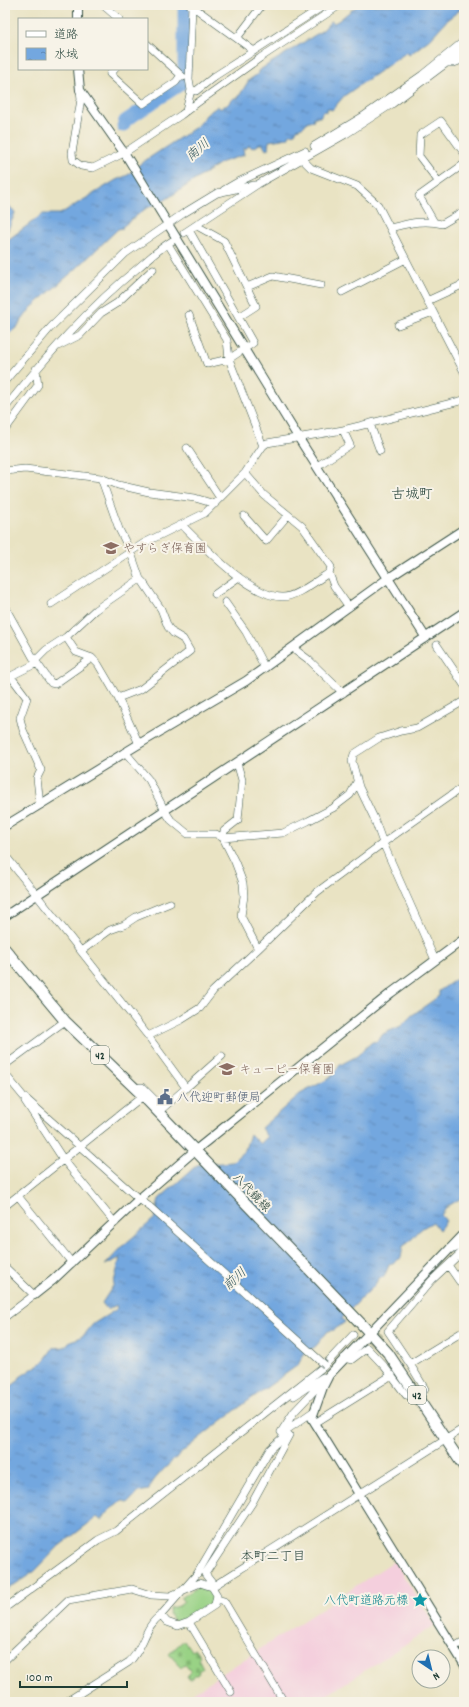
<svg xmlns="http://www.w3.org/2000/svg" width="469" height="1707" font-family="Dekko,'Klee One',sans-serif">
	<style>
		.built { fill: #f4cfdd }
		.cemetery { fill: url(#cemetery-stones); stroke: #5c885c }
		.green { fill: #99d285; stroke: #5c885c }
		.water { fill: url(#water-ripples); stroke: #49728a }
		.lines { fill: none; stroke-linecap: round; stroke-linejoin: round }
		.river { stroke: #73a7df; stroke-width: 13 }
		.minor-tunnel { stroke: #c1c2a6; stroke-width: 7; stroke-dasharray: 7 3.5; stroke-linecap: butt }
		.minor-casing { stroke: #3d5649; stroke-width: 8 }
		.tertiary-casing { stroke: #3d5649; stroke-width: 10 }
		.primary-casing { stroke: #3d5649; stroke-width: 12 }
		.minor { stroke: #fff; stroke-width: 7 }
		.tertiary { stroke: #fff; stroke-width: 8 }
		.primary { stroke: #fff; stroke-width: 10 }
		.minor-bridge-casing { stroke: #3d5649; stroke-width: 8; stroke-linecap: butt }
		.minor-bridge { stroke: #fff; stroke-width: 7 }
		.labels { text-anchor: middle; stroke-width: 4; stroke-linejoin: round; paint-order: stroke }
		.shield { fill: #f7f3e8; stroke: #60746a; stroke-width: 1 }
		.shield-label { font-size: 11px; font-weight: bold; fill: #1f3d34 }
		.education-label { font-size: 12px; fill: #785e54; stroke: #f7f3e8; text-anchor: start }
		.service-label { font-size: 12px; fill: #4e5e75; stroke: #f7f3e8; text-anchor: start }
		.street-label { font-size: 12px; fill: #1f3d34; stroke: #f7f3e8 }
		.culture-label { font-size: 12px; fill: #0d838f; stroke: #f7f3e8; text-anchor: end }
		.water-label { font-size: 13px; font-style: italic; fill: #34585f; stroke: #f7f3e8 }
		.neighbourhood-label { font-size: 13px; fill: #1f3d34; stroke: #f7f3e8 }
		.quarter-label { font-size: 14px; fill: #1f3d34; stroke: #f7f3e8 }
	</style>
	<defs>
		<pattern id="cemetery-stones" width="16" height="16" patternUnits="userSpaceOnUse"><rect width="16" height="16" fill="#99d285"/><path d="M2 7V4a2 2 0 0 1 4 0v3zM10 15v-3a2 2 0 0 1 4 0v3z" fill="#83b573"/></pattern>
		<pattern id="water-ripples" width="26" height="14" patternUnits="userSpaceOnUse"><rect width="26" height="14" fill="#73a7df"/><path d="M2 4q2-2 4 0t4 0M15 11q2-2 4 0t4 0" fill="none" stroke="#5e89b6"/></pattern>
	</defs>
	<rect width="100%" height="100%" fill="#f7f3e8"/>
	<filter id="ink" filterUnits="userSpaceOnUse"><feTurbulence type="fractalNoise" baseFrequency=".025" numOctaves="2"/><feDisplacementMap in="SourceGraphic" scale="8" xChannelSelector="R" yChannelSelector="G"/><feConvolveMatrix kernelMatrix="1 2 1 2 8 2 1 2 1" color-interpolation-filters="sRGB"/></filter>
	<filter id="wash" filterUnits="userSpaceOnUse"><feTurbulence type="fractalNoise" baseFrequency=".012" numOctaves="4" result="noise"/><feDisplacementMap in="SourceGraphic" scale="16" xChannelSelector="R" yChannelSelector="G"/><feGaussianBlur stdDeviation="0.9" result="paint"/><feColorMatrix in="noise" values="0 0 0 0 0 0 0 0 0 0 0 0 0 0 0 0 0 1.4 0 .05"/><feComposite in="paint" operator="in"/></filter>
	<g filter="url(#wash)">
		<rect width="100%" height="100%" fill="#e9e3c3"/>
		<path class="built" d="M394,1561L435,1625L316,1702H179Z"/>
		<path class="cemetery" d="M184,1640L191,1651L195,1649L200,1656L198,1658L203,1668L198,1671L199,1673L190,1680L187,1676L191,1672L185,1664L181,1667L169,1654Z"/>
		<path class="green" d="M199,1586L207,1587L214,1594L212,1603L184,1622H175L169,1614L170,1608L179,1606L184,1602L181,1598Z"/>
		<path class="water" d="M358,5H464V7L448,19L430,39L409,55L407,52L344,96L332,110L327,108V112L323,111L320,117H314L313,121H308L304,126L297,129L295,133L290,134L288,138L269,141L268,149L266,150L262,143L252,148L249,145L247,148L243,149L244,155L222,162L165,200L145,209L122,227L123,228L118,229L77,268L31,308L17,327L5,337V242L43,214H60L116,180L128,175L140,164L196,127L207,114L218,106L220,109L224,106H226L234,98H238L249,80L258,74V71L323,30L331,21L334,23L338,21Z
			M5,197L7,203L15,213L5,237Z
			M464,974V1198L463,1197L448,1206L441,1215L446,1221L439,1230L433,1222C428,1225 423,1227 419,1231C413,1237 411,1242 403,1246L401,1258L389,1265L384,1277L379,1278L374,1286L342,1318L345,1322L334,1330L328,1331L316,1346L303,1355L298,1365C272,1384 153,1466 149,1490L138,1492L128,1503L122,1500C113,1510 109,1506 102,1521L97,1517L59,1546L35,1571L5,1591V1391L18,1381L20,1377L44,1361L53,1348L65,1347L70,1341L79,1338L85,1334L93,1324L117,1309L116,1305L108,1310L102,1303L113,1286L120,1258L105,1265L125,1244L155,1218L159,1199L197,1165L232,1162L245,1150L250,1134L260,1144L267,1137L261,1128L300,1094L330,1078L340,1065L357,1056L372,1042L378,1041L383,1034L401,1026L411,1016L439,996V991Z"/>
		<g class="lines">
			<path class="river" d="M123,126L125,121L181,84L184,69V5"/>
		</g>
	</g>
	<g filter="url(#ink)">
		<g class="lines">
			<path class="minor-tunnel" d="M370,1344L381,1333"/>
			<defs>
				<path id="minor" d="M103,5L119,19
					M190,5L192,6L189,79L191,90L196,91L215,76L325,5
					M193,5L192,6L254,51
					M237,38L262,5
					M147,44L183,77
					M448,63H454L464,59
					M115,69L110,74L143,104L176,82L181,75
					M80,90L81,99L72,153L73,160L81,166L93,168L124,153L181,115L197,103L260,58L340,5
					M186,111L191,90
					M314,146L362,117L422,75L464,41
					M301,158L311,168L357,186L378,205L464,372
					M438,181L419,156L420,135L441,121L464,153
					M224,190L236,183L305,151
					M434,222L419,196L464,164
					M197,226L224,241L256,306L239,317
					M390,228C407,224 424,219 442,224L464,211
					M189,230L253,343L229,359L207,364L189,315
					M184,233L258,184L346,134L392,104L464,50
					M168,244L227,340L229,359L263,446
					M247,287L273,276L321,285
					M342,292L406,259
					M427,301L464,284
					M398,325L433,312
					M58,346L80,335L101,313L117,303L153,269
					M5,381L51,327L126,253L184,213L217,193L254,185
					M5,408C46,357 88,308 139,267C150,258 160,248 172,241
					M370,424L380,451
					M5,430L38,385L36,369
					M187,448L220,498
					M317,466L350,445L343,430
					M5,471L25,469L101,478
					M245,473L264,495L302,526L331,567L329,573
					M244,516L266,541L288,515
					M182,525C203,546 252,598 283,597C296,597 317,580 329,573L334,586L349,607
					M215,594L239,577
					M225,602L246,632L265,668
					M51,604L144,543L205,513L245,473L263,446L267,443L343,430L464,400
					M5,607L35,661
					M66,637L76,652L92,658L98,664L118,698L139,744
					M437,645L464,685
					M293,648L309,660L343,693
					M37,663L51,683L55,684L92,658
					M118,698L141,689L190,651L183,639L173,633L168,627L161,609L143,582L140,579L131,553L119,529L101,478L118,485L149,492L195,498L215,504
					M125,752L149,780L165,811L171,820L188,834H216L223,838L235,862L243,883L244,896L241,916L258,949L213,991L200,1008L181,1020L148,1036
					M237,763L242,780L238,820L224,831L223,838L283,833L308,821L333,808L350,795L357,782
					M40,805L37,778L41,770L23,730L20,718L27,698L12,678L13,675L37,663L35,661L46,650L66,637L95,610L140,579
					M5,855L148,1036L186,1088L163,1108L142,1087L134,1088
					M258,949L317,892L383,843L464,786
					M81,951L110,930L124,925L136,917L170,903
					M435,960L383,843L374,818L359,787L352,761L354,754L379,738L401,731L417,728L464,701
					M5,1065L65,1021
					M5,1074L23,1096L139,1199L150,1207
					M186,1088L222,1056
					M25,1101L63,1159L115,1223
					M18,1196L72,1263
					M5,1206L143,1096
					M450,1248L454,1249L464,1243
					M448,1265L464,1288
					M5,1267L34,1295L5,1317
					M344,1358L351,1360L367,1348L384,1366L406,1395L420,1399L425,1389L410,1364L464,1331
					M410,1364L388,1331L432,1280L464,1250
					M294,1396L323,1377
					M315,1423L392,1375
					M281,1432L294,1412L328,1376
					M212,1586V1583L205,1574L252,1503L289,1435
					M217,1599L224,1601L284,1702
					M5,1608L98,1540L116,1531L323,1367L353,1335
					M161,1615L197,1574L270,1449L282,1438L288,1429L314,1411
					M189,1622L231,1692
					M454,1647L464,1641
					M5,1660L68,1600L132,1589L151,1595L170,1596L200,1583L212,1587
					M66,1702L129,1662C144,1649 144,1626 161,1615L167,1622L178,1626L189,1622L215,1605L217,1595L212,1587L464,1428"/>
				<path id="tertiary" d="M78,5V19
					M78,69L80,90L127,157L298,437L426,638
					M5,826L139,744L246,681L387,579L464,529
					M5,916L464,612
					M464,1234L329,1375L323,1387L312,1418L464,1664
					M34,1295L53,1280L139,1199L192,1153L391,993L464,939"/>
				<path id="primary" d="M5,949L65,1021L143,1096L369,1332L388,1353L464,1467"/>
			</defs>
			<use href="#minor" class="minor-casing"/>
			<use href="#tertiary" class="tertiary-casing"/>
			<use href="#primary" class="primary-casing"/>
			<use href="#minor" class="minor"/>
			<use href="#tertiary" class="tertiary"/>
			<use href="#primary" class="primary"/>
			<defs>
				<path id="minor-bridge" d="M150,1207L325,1365"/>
			</defs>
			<use href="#minor-bridge" class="minor-bridge-casing"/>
			<use href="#minor-bridge" class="minor-bridge"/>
		</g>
	</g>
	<defs>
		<symbol id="school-bare" viewBox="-9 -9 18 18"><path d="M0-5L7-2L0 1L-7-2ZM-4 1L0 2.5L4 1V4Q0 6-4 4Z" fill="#8d6e63" stroke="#f7f3e8" stroke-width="2.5" paint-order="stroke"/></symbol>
		<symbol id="civic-bare" viewBox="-9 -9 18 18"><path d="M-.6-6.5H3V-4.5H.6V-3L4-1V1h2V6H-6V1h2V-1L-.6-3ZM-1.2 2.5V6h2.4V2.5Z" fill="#5c6f8a" stroke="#f7f3e8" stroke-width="2.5" paint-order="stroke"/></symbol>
		<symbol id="sight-bare" viewBox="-9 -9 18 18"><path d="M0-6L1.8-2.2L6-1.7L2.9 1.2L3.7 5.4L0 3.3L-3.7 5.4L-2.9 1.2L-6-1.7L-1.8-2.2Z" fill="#0f9aa8" stroke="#f7f3e8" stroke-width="2.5" paint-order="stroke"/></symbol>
	</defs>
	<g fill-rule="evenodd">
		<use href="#school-bare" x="100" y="537" width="22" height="22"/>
		<use href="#school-bare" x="216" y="1058" width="22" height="22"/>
		<use href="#civic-bare" x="154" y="1086" width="22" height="22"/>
		<use href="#sight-bare" x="409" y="1589" width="22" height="22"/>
	</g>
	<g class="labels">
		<g class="shield">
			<rect x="91" y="1046" width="18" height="18" rx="3"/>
			<rect x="408" y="1386" width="18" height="18" rx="3"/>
		</g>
		<g class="shield-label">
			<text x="100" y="1059">42</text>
			<text x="417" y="1399">42</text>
		</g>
		<g class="education-label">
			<text x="123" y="552">やすらぎ保育園</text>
			<text x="239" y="1073">キューピー保育園</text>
		</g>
		<g class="service-label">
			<text x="177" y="1101">八代迎町郵便局</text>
		</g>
		<g class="street-label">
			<text transform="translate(252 1192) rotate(46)" y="4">八代鏡線</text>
		</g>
		<g class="culture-label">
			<text x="408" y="1604">八代町道路元標</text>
		</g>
		<g class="water-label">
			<text transform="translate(197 149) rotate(-41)" y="5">南川</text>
			<text transform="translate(234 1278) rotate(-42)" y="5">前川</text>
		</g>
		<g class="neighbourhood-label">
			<text x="273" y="1560">本町二丁目</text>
		</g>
		<g class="quarter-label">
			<text x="412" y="498">古城町</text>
		</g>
	</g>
	<rect width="469" height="1707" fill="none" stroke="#f7f3e8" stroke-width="20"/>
	<rect x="18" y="18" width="130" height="52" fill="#f7f3e8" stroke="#a1aaa0"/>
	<rect x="26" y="31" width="20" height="6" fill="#ffffff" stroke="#a1aaa0"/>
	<text x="54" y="38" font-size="12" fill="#1f3d34">道路</text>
	<rect x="26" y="48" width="20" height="12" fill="url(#water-ripples)" stroke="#a1aaa0"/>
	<text x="54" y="58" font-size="12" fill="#1f3d34">水域</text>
	<g transform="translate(431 1669) rotate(145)"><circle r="19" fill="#f7f3e8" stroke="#a1aaa0"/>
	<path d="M0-3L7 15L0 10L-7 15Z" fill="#1f6fb2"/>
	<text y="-6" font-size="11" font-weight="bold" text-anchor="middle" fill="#1f3d34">N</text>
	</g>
	<path d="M20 1681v6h107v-6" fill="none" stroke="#1f3d34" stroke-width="2"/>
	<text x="26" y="1681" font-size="12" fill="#1f3d34" stroke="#f7f3e8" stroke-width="3" paint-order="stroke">100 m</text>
</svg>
